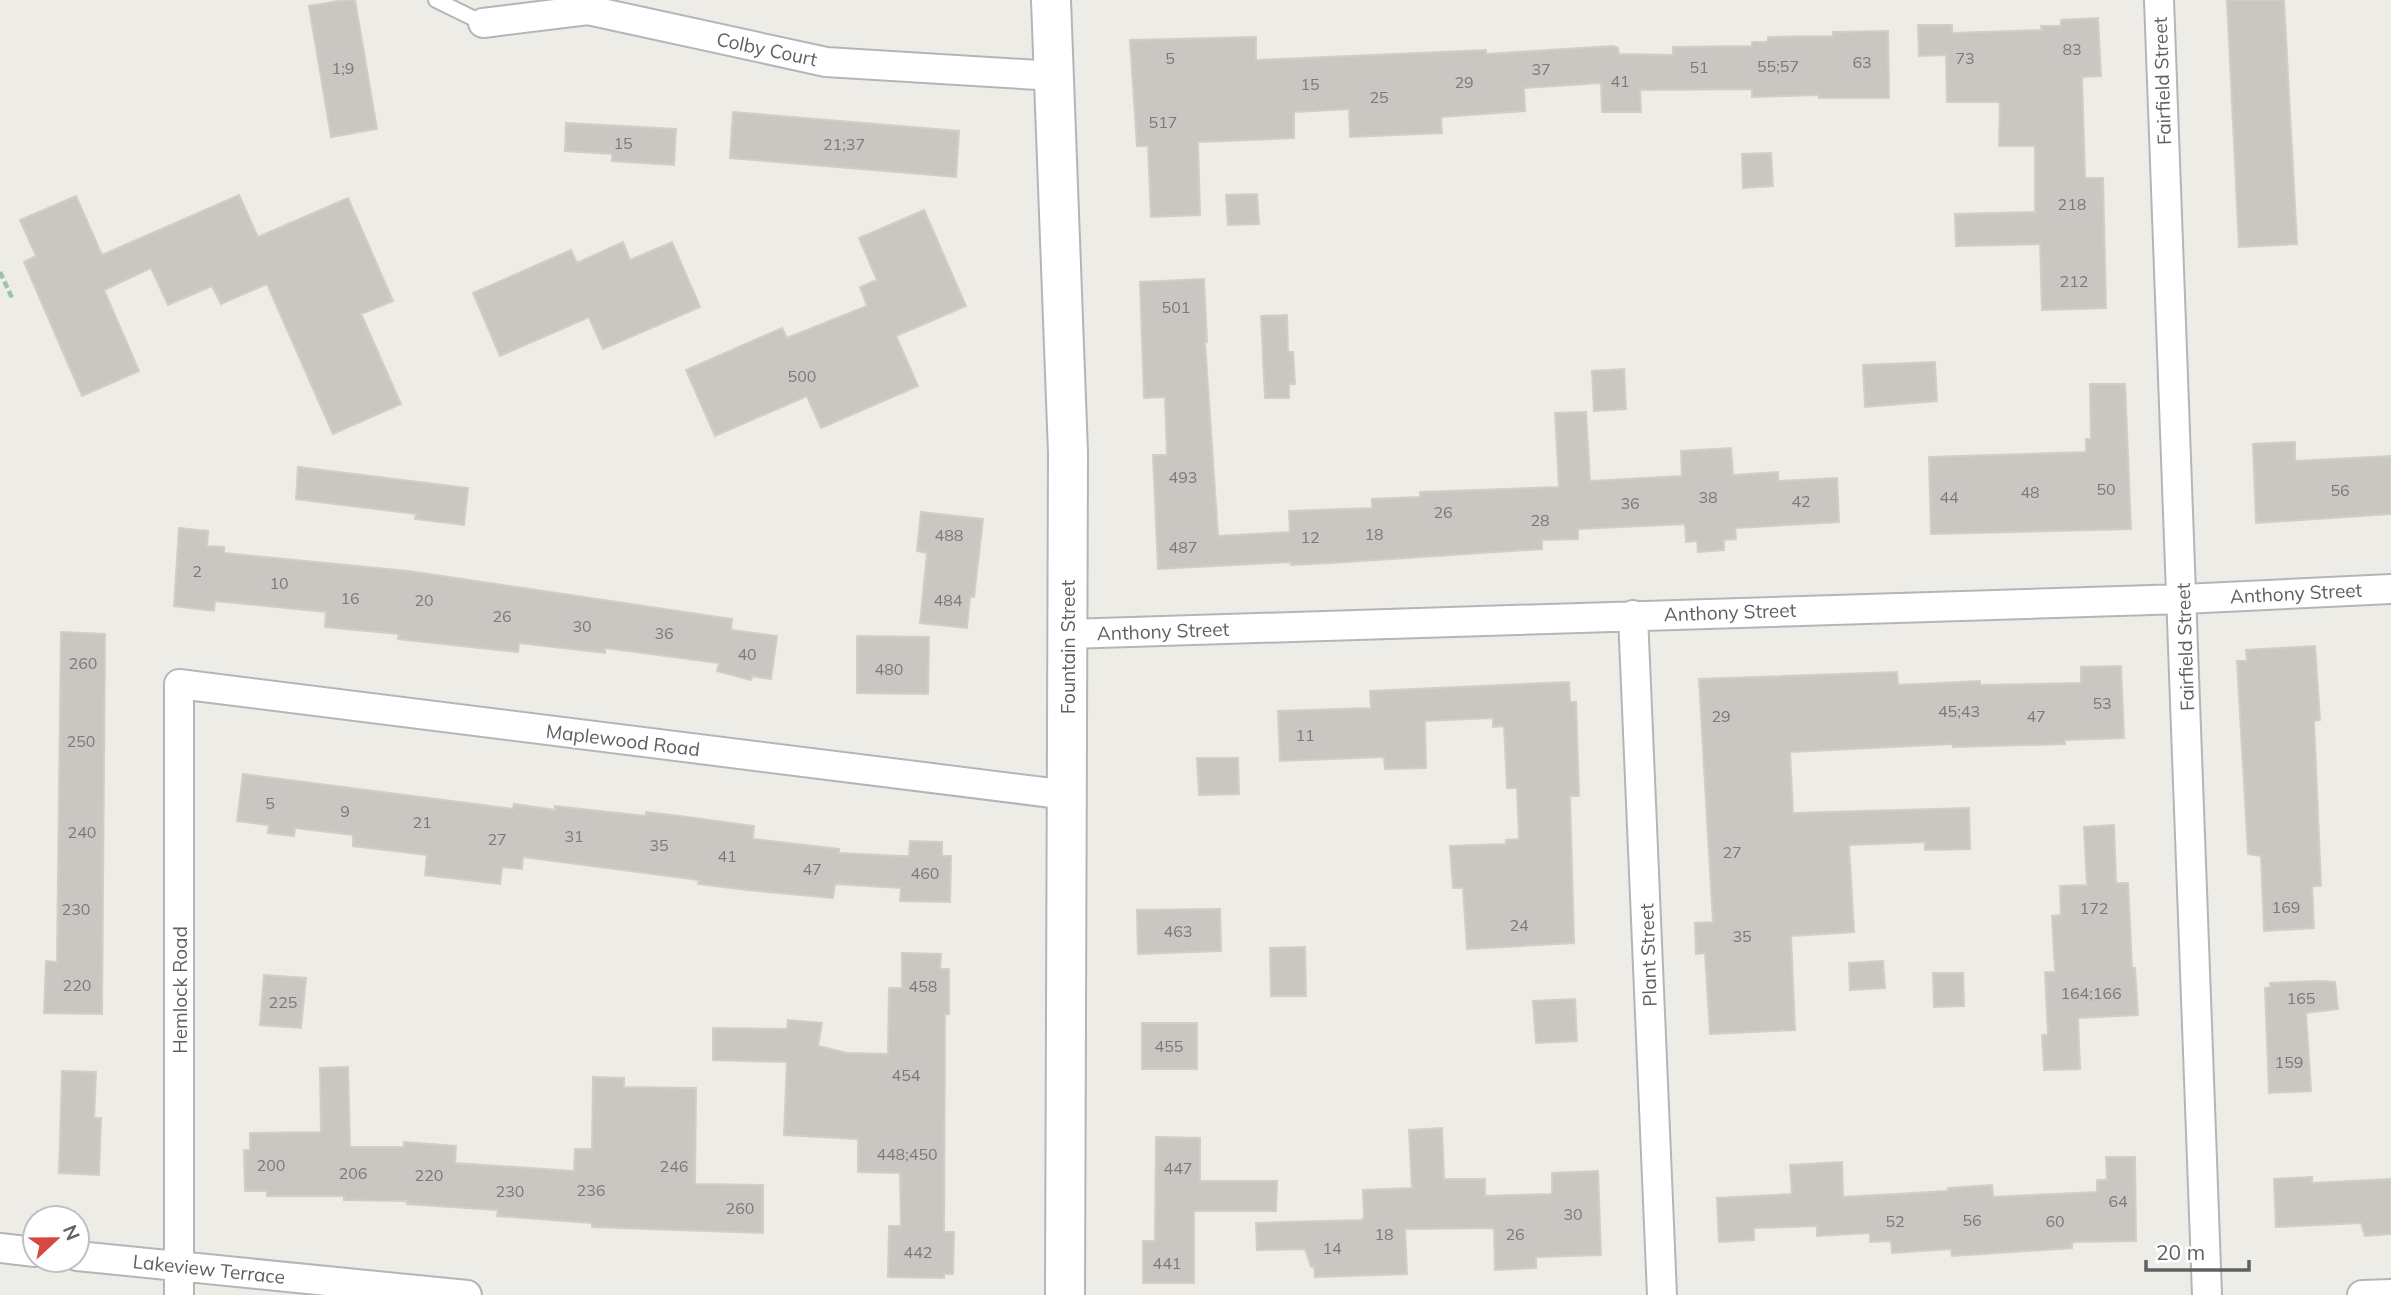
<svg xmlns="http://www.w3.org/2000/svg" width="2391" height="1295" font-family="Mulish,sans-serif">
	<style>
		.building { fill: #cac7c2; stroke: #d2cec5; stroke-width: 2 }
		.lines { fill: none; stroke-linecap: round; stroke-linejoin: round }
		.service-casing { stroke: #b3b6b9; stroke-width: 18 }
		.minor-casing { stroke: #b3b6b9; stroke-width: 32 }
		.secondary-casing { stroke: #b2b5b9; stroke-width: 42 }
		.path { stroke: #9ec4a8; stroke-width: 4.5; stroke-dasharray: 7 3.5; stroke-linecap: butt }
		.service { stroke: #fff; stroke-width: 14 }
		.minor { stroke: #fff; stroke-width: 28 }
		.secondary { stroke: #fff; stroke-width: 38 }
		.labels { text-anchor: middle; stroke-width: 5; stroke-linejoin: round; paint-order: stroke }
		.number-label { font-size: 16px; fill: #787a7c }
		.street-label { font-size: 19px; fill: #5d6165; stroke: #fff }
	</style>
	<rect width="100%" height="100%" fill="#eeece6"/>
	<path class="building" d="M344,0H355L377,129L331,137L309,6Z
		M2227,0H2284L2297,244L2239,247Z
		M2098,18L2101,76L2082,77L2085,178H2103L2106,308L2042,310L2040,244L1956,246L1955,214L2035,212V146H1999L2000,102H1947L1946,55L1919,56L1918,25H1952V33L2042,30L2041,26H2061V20Z
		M1888,31L1889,98H1819V95L1752,97V89L1640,90L1641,112H1602L1601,83L1524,88L1525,111L1441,117L1442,133L1350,137L1349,109L1294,112V138L1198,142L1200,215L1151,217L1148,146H1137L1130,40L1256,37V60L1486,50V54L1613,46L1618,48L1619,54L1673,55V47L1752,46V42H1768V37L1833,36V32Z
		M733,112L959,131L956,177L730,158Z
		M566,123L676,129L674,165L612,161V154L565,151Z
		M1771,153L1773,186L1743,188L1742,154Z
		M1257,194L1259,224L1228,225L1226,195Z
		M239,195L258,237L348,198L393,301L361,314L401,404L333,434L267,284L221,304L212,286L168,305L151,268L104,290L139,371L82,396L24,262L36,256L20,220L76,196L102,255Z
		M924,210L966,306L896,336L918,386L821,428L807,396L715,436L686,370L782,328L787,338L867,306L860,287L877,280L859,238Z
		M623,242L630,260L672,242L700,307L603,349L589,317L500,356L473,293L571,250L577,263Z
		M1204,279L1207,342H1205L1218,536L1290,532L1289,511L1372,508V499L1420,497V492L1559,487L1555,413L1586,412L1590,481L1682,476L1681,451L1731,448L1733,475L1778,472V481L1837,478L1839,522L1735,528L1736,539L1724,540V550L1698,552L1697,541L1686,542L1685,524L1578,529V539L1542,540V549L1331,563L1291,565V562L1158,569L1153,455H1167L1165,397L1144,398L1140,282Z
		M1287,315L1288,352H1293L1295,384H1289V398H1265L1261,316Z
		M1935,362L1937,401L1865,407L1863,365Z
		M1624,369L1626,409L1594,411L1592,371Z
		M2090,384H2125L2131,529L1931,534L1929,457L2086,452V439H2091Z
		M2295,442V461L2391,456V514L2256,523L2253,444Z
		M298,467L468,488L464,525L415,519L416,514L296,499Z
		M921,512L983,519L974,597H970L967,628L920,623L927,553L917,551Z
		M179,528L208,531L207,546L224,547V553L408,571L732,619L731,630L777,636L771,679L752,676L751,680L717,671L719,663L605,648V653L519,643L518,652L398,639L399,634L325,627L326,612L215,601L214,611L174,606Z
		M61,632L105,634L102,1014L44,1013L46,961L57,962Z
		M857,636L929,637L928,694L857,693Z
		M2315,646L2320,720L2314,721L2321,886H2312L2314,928L2264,931L2261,856L2248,854L2237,661H2247L2246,650Z
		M2121,666L2124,738L2065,740V744L1953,747V744L1790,752L1793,813L1969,808L1970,849L1925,850V842L1849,845L1854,932L1791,936L1795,1030L1710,1034L1705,953L1696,954L1695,923L1713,922L1699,679L1897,672L1898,685L1980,681V685L2081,683V667Z
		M1569,682L1570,702H1576L1579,796H1570L1574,943L1467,949L1463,888H1453L1450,846L1506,844V840L1519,839L1517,788H1507L1504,726L1493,727V718L1425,721L1426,768L1385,769L1384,757L1280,761L1278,711L1371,708L1370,691Z
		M1197,758H1238L1239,794L1199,795Z
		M243,774L513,809L514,804L555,810V806L646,816V812L680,816L754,826L753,839L839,849V853L901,856H909L910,841L942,842V856H951L950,902L900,901L901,888L835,884L833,898L747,890L698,884L699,880L523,857L522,869L502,867L500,884L425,875L427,855L353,846V835L295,828L294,836L268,833L269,825L237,821Z
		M2114,825L2116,883H2128L2132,968H2135L2138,1015L2078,1018L2080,1069L2044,1070L2042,1035H2048L2045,972H2055L2052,916L2061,915L2060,886L2087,885L2084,827Z
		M1220,909L1221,951L1138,954L1137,910Z
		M1305,947L1306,996H1271L1270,948Z
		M902,953L941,954L940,969H949V1014H945L944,1232H954L953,1274H944V1278L888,1277L889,1226H901L900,1173L858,1172V1139L784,1135L787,1062L713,1060V1028L787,1029L788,1020L822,1023L818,1046L847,1053L888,1054L889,988H902Z
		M1883,961L1885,988L1850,990L1849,963Z
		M1933,973H1963L1964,1006L1934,1007Z
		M264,975L306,978L301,1028L260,1025Z
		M2318,981L2335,982L2338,1009L2306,1013L2311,1091L2269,1093L2265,988L2271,987L2270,983Z
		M1575,999L1577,1041L1536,1043L1533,1001Z
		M1142,1023H1197V1069H1142Z
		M348,1067L350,1147H404V1142L456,1146L455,1163L574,1171L575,1149H592L593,1077L624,1078V1087L696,1088L695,1184L763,1185V1233L592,1227V1223L497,1216L498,1210L407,1204V1201L344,1200V1196H267V1191H245L244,1150H250V1133L321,1132L320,1068Z
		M62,1071L96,1072L94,1118H101L99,1175L59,1173Z
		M1442,1128L1444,1179H1485V1196L1552,1194V1173L1598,1171L1601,1255L1536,1257V1268L1495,1270L1494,1228L1405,1229L1407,1274L1315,1277L1314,1266L1311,1267L1305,1249L1257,1250L1256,1223L1362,1220L1364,1216L1363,1190L1412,1188L1409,1130Z
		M1156,1137L1200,1138V1181H1277L1276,1211H1194V1283H1143V1241H1155Z
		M2106,1157H2135L2136,1241L2072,1242V1248L1952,1256L1951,1249L1892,1253L1891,1241L1870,1242V1233L1817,1236V1226L1754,1228V1240L1719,1242L1717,1198L1792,1194L1790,1165L1842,1162L1843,1197L1948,1191V1188L1992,1185L1993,1197L2097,1192V1180H2107Z
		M2312,1177V1183L2391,1179V1234L2365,1236L2361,1223L2276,1227L2274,1179Z"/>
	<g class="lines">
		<defs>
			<path id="service" d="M436,0L483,23"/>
			<path id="minor" d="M2159,0L2207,1295
				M483,23L588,10L826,62L1055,76
				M1633,615L1662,1295
				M1068,634L2183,599L2391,589
				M0,1248L35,1252
				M77,1256L467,1295
				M179,1295V684L1068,795
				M2362,1295L2391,1294"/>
			<path id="secondary" d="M1051,0L1068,453L1065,1295"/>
		</defs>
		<use href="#service" class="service-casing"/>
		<use href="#minor" class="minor-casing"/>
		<use href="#secondary" class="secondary-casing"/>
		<path class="path" d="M0,272L13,300"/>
		<use href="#service" class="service"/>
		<use href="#minor" class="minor"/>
		<use href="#secondary" class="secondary"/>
	</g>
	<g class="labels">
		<g class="number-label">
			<text x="2072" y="55">83</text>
			<text x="1170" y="64">5</text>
			<text x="1965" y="64">73</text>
			<text x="1862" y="68">63</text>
			<text x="1778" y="72">55;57</text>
			<text x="1699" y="73">51</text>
			<text x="343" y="74">1;9</text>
			<text x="1541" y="75">37</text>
			<text x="1620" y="87">41</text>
			<text x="1464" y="88">29</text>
			<text x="1310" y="90">15</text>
			<text x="1379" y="103">25</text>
			<text x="1163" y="128">517</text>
			<text x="623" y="149">15</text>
			<text x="844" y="150">21;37</text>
			<text x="2072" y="210">218</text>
			<text x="2074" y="287">212</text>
			<text x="1176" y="313">501</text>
			<text x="802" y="382">500</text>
			<text x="1183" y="483">493</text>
			<text x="2106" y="495">50</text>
			<text x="2340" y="496">56</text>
			<text x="2030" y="498">48</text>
			<text x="1708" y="503">38</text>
			<text x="1949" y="503">44</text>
			<text x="1801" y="507">42</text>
			<text x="1630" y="509">36</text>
			<text x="1443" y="518">26</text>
			<text x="1540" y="526">28</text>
			<text x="1374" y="540">18</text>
			<text x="949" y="541">488</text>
			<text x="1310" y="543">12</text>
			<text x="1183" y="553">487</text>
			<text x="197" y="577">2</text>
			<text x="279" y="589">10</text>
			<text x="350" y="604">16</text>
			<text x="424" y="606">20</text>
			<text x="948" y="606">484</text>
			<text x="502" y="622">26</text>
			<text x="582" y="632">30</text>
			<text x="664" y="639">36</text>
			<text x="747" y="660">40</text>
			<text x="83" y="669">260</text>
			<text x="889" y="675">480</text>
			<text x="2102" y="709">53</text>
			<text x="1959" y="717">45;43</text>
			<text x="1721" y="722">29</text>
			<text x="2036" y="722">47</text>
			<text x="1305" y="741">11</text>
			<text x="81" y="747">250</text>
			<text x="270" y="809">5</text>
			<text x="345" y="817">9</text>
			<text x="422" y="828">21</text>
			<text x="82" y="838">240</text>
			<text x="574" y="842">31</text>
			<text x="497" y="845">27</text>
			<text x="659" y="851">35</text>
			<text x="1732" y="858">27</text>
			<text x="727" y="862">41</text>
			<text x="812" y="875">47</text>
			<text x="925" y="879">460</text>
			<text x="2286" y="913">169</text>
			<text x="2094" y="914">172</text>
			<text x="76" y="915">230</text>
			<text x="1519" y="931">24</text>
			<text x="1178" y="937">463</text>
			<text x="1742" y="942">35</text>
			<text x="77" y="991">220</text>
			<text x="923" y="992">458</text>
			<text x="2091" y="999">164;166</text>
			<text x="2301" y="1004">165</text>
			<text x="283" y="1008">225</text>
			<text x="1169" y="1052">455</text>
			<text x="2289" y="1068">159</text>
			<text x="906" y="1081">454</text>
			<text x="907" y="1160">448;450</text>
			<text x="271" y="1171">200</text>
			<text x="674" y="1172">246</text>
			<text x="1178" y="1174">447</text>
			<text x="353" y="1179">206</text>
			<text x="429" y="1181">220</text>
			<text x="591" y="1196">236</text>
			<text x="510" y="1197">230</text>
			<text x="2118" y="1207">64</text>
			<text x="740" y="1214">260</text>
			<text x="1573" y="1220">30</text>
			<text x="1972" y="1226">56</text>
			<text x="1895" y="1227">52</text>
			<text x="2055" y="1227">60</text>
			<text x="1384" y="1240">18</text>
			<text x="1515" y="1240">26</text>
			<text x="1332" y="1254">14</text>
			<text x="918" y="1258">442</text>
			<text x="1167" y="1269">441</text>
		</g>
		<g class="street-label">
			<text transform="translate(767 49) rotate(12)" y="7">Colby Court</text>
			<text transform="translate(2162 81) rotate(-92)" y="7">Fairfield Street</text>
			<text transform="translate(2296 593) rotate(-3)" y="7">Anthony Street</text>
			<text transform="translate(1730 612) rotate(-2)" y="7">Anthony Street</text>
			<text transform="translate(1163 631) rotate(-2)" y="7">Anthony Street</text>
			<text transform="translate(1068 647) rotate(-90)" y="7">Fountain Street</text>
			<text transform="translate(2185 647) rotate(-92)" y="7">Fairfield Street</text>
			<text transform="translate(623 740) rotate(7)" y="7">Maplewood Road</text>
			<text transform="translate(1648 955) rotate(-92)" y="7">Plant Street</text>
			<text transform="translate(180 990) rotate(-90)" y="7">Hemlock Road</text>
			<text transform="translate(209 1269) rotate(6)" y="7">Lakeview Terrace</text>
		</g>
	</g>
	<g transform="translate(56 1239) rotate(68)"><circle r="33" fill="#ffffff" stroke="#bec0c1" stroke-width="2"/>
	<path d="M0-5L12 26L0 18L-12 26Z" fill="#d84842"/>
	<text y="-10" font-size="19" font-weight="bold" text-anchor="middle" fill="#5d6165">N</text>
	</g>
	<path d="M2146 1260v10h103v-10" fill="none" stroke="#5d6165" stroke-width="3.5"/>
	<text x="2156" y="1260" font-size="21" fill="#5d6165" stroke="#ffffff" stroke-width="5" paint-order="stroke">20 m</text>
</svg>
